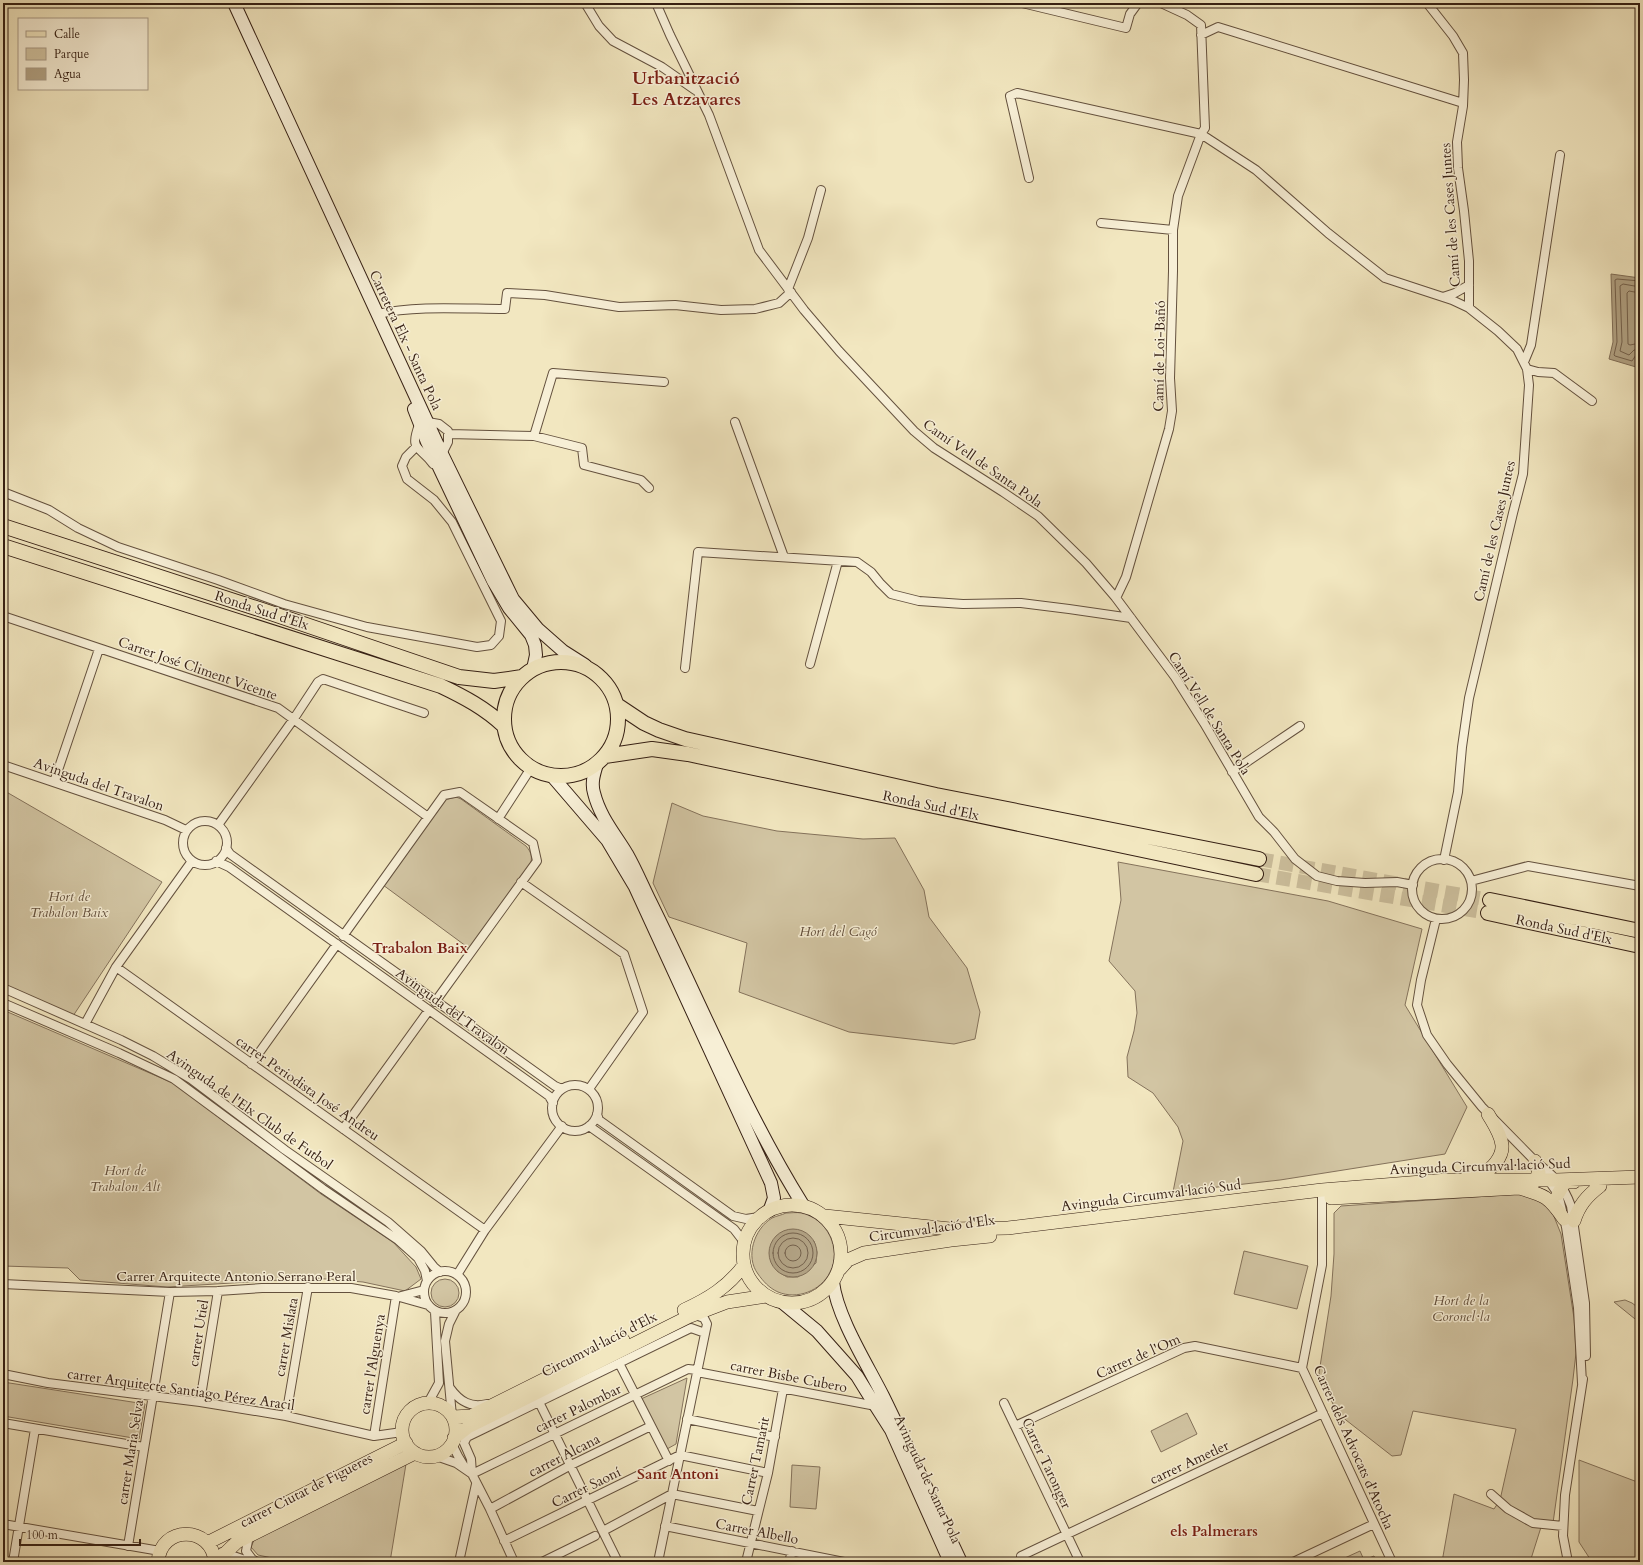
<svg xmlns="http://www.w3.org/2000/svg" width="1643" height="1565" font-family="Cardo,serif">
	<style>
		.green { fill: #d2c5a3; stroke: #84725b; fill-rule: evenodd }
		.water { fill: #b2a385; stroke: #806e57 }
		.lines { fill: none; stroke-linecap: round; stroke-linejoin: round }
		.shore { stroke: #74614c; stroke-width: 1 }
		.trunk-tunnel { stroke: #ccbf9d; stroke-width: 14; stroke-dasharray: 14 7; stroke-linecap: butt }
		.minor-casing { stroke: #64513e; stroke-width: 10 }
		.secondary-casing { stroke: #351f13; stroke-width: 14 }
		.primary-casing { stroke: #351f13; stroke-width: 14 }
		.trunk-casing { stroke: #351f13; stroke-width: 16 }
		.minor { stroke: #f7efd6; stroke-width: 8 }
		.secondary { stroke: #f7efd6; stroke-width: 12 }
		.primary { stroke: #f2e7c0; stroke-width: 13 }
		.trunk { stroke: #f2e7c0; stroke-width: 14 }
		.labels { text-anchor: middle; stroke-width: 3; stroke-linejoin: round; paint-order: stroke }
		.street-label { font-size: 14px; fill: #351f13; stroke: #f7efd6 }
		.park-label { font-size: 14px; font-style: italic; fill: #64513e; stroke: #f7efd6 }
		.neighbourhood-label { font-size: 15px; font-weight: bold; fill: #7a1f14; stroke: #f7efd6 }
		.district-label { font-size: 18px; font-weight: bold; fill: #7a1f14; stroke: #f7efd6 }
	</style>
	<rect width="100%" height="100%" fill="#f2e7c0"/>
	<filter id="stains"><feTurbulence type="fractalNoise" baseFrequency=".005" numOctaves="4"/><feColorMatrix values="0 0 0 0 .2 0 0 0 0 .09 0 0 0 0 .02 0 0 0 .5 -.17"/></filter>
	<radialGradient id="worn" r=".72"><stop offset=".6" stop-color="#630" stop-opacity="0"/><stop offset="1" stop-color="#630" stop-opacity=".3"/></radialGradient>
	<path class="green" d="M3,790L162,882L73,1016L3,984Z
		M456,797L461,799L526,846C531,852 532,855 531,863L470,949L383,885L444,800Z
		M672,803L703,816L777,831L863,839L895,838L924,890L929,917L967,968L980,1012L975,1039L954,1044L849,1032L739,992L747,943L669,917L653,883Z
		M1118,862L1328,901L1422,929L1405,1005L1467,1107L1445,1154L1280,1180L1173,1192L1183,1141L1178,1127L1153,1093L1128,1077L1127,1057L1134,1031L1137,1013L1135,991L1109,961L1121,900Z
		M3,1010L173,1083L321,1194L393,1242L416,1267L421,1279L405,1291L363,1282L313,1278L167,1287L80,1280L68,1268L3,1266Z
		M1519,1194L1543,1202L1553,1214L1561,1234L1574,1318L1576,1353L1573,1379L1553,1523L1542,1524L1530,1562H1442L1454,1494L1494,1509L1500,1500L1516,1429L1413,1411L1401,1455L1392,1456L1337,1413L1319,1373L1331,1296L1334,1254V1213L1341,1206Z
		M786,1213C791,1213 797,1212 801,1213C827,1218 842,1249 830,1272C821,1291 797,1300 778,1292C769,1288 763,1281 758,1274C745,1257 754,1229 772,1218C776,1216 782,1215 786,1213ZM814,1241L817,1252L816,1263L798,1277H787L777,1271Z
		M1244,1251L1308,1266L1297,1309L1234,1294Z
		M431 1293a14 14 0 1 1 28 0a14 14 0 1 1-28 0Z
		M1625,1300L1632,1303L1640,1309V1323L1614,1302Z
		M687,1378L676,1444L667,1449L641,1399Z
		M3,1382L145,1404L139,1439L3,1416Z
		M1187,1413L1197,1434L1161,1452L1151,1431Z
		M1579,1460L1640,1483V1562H1592L1579,1542Z
		M406,1464L390,1562H291L258,1555L251,1547L255,1538Z
		M792,1465L820,1467L816,1509L790,1507Z
		M1360,1551L1364,1560L1374,1556L1377,1562H1336Z"/>
	<path class="water" d="M1611,274L1640,278V350L1636,367L1609,359L1613,342Z
		M769 1253a24 24 0 1 1 48 0a24 24 0 1 1-48 0Z"/>
	<g class="lines">
		<path class="shore" d="M1640,281L1617,279L1615,280L1617,342L1614,355L1615,356L1632,361L1636,355L1640,354
			M1640,287L1623,284L1620,286L1622,342L1620,351L1629,355L1634,350L1640,349
			M1640,293L1629,291L1627,293L1628,344L1630,345L1640,343
			M773 1253a20 20 0 1 1 40 0a20 20 0 1 1-40 0Z
			M778 1253a15 15 0 1 1 30 0a15 15 0 1 1-30 0Z
			M785 1253a8 8 0 1 1 16 0a8 8 0 1 1-16 0Z"/>
		<path class="trunk-tunnel" d="M1259,859L1490,900
			M1256,874L1488,913"/>
		<defs>
			<path id="minor" d="M585,3L599,26L613,41L662,67L695,90
				M656,3L670,35L709,115L759,250L804,310L839,351L914,431L934,448L1003,492L1038,516L1086,563L1116,598L1175,677L1204,723L1259,817L1274,832L1295,859L1317,876L1337,881L1365,883L1397,882L1413,885
				M1022,3L1126,28L1130,14L1138,3
				M1427,3L1453,36L1463,53L1464,80L1463,106L1457,142L1458,168L1464,211L1469,261V308L1498,331L1517,349L1527,369L1529,385L1523,474L1513,513L1469,698L1462,747L1458,792L1444,860
				M1201,35L1218,27L1463,103
				M1029,178L1010,96L1017,93L1201,134L1256,170L1328,233L1385,278L1452,300L1469,308
				M1101,223L1173,230
				M788,289L808,238L821,190
				M1443,297L1455,293L1469,285
				M378,314C415,305 466,309 505,309L507,293L545,295L619,307L675,305L721,310L755,309L779,303L791,292
				M1524,362L1531,345L1560,155
				M1527,369L1538,372L1554,373L1592,401
				M428,422L439,424L448,431V442L442,454
				M735,422L784,557
				M419,425C409,451 420,446 433,464
				M449,434L534,436L582,448L584,465L641,480L649,488
				M534,436L553,373L664,382
				M3,492L49,510L78,528L118,547L218,580L284,604L367,627L477,647L491,645L499,636L501,621L452,522L434,500L407,479L402,466L406,457L416,447
				M1116,598L1126,577L1169,429L1172,411L1170,378L1173,271V230L1178,196L1201,134L1205,128L1201,25L1187,15L1161,3
				M3,616L278,708L428,817
				M810,664L838,561
				M685,668L698,552L857,562L871,572L880,583L891,594L919,601L963,604L1021,603L1069,609L1131,618
				M3,765L165,820L186,830
				M1232,772L1300,726
				M54,782L99,649
				M498,819L531,768
				M183 843a22 22 0 1 1 44 0a22 22 0 1 1-44 0Z
				M218,825L293,720L318,682L323,679L424,713
				M226,848L230,854L555,1086L562,1089
				M1412 889a30 30 0 1 1 60 0a30 30 0 1 1-60 0Z
				M216,861L229,867L549,1096L553,1103
				M1471,881L1528,866L1640,886
				M521,882L624,954L643,1012L589,1089
				M1436,919L1421,980L1417,1005L1427,1035L1447,1064L1482,1107L1537,1163
				M343,936L444,795L460,792L533,843L537,861L435,1002
				M116,967L485,1230
				M3,988L121,1040L153,1056L191,1079L285,1150L388,1222L421,1251L434,1267L440,1272
				M3,1003L119,1053L174,1079L323,1189L398,1240L418,1258L425,1271L427,1281
				M85,1024L116,967L192,861
				M251,1064L337,944
				M552 1108a23 23 0 1 1 46 0a23 23 0 1 1-46 0Z
				M597,1114L599,1120L733,1216L746,1219L759,1217
				M589,1126L734,1229L744,1242
				M343,1129L429,1010
				M1536,1162C1554,1176 1563,1184 1571,1206L1585,1303L1586,1356
				M1547,1178L1558,1194L1566,1227L1578,1308L1582,1383
				M1322,1190V1265L1302,1368L1392,1562
				M424 1292a21 21 0 1 1 42 0a21 21 0 1 1-42 0Z
				M457,1275L485,1230L562,1126
				M3,1284L170,1292L218,1291L262,1288H351L396,1296L428,1305
				M401,1296L424,1290
				M619,1363L669,1461
				M697,1372L876,1406
				M3,1374L48,1383L200,1402L286,1416L374,1436L402,1432
				M450,1388C460,1402 471,1408 487,1404
				M200,1402L218,1291
				M539,1402L618,1562
				M428,1403L439,1383L435,1312
				M1004,1403L1080,1562
				M286,1416L308,1287
				M452,1416L445,1341L449,1324L455,1312
				M687,1419L775,1437
				M3,1423L144,1447
				M1015,1426L1184,1348L1195,1346L1302,1368
				M374,1436L396,1296
				M452,1444L458,1456L464,1466
				M436,1456L456,1463L472,1474L490,1509L514,1562
				M472,1474L471,1459L464,1443L467,1437L691,1328L705,1333
				M472,1474L688,1369L697,1370
				M1491,1494L1508,1509L1533,1523L1563,1526
				M490,1509L571,1465L651,1426
				M3,1524L160,1551
				M665,1526L844,1562
				M603,1531L672,1494L758,1511
				M249,1536L246,1551L252,1559L257,1562
				M504,1541L680,1455L768,1473
				M128,1546L170,1292
				M222,1552L251,1562
				M13,1562L35,1429
				M459,1562L476,1484
				M542,1562L595,1536
				M658,1562L707,1324L704,1318L695,1315
				M746,1562L768,1473L783,1389
				M789,1562L792,1551
				M1024,1562L1021,1556L1323,1413
				M1293,1562L1374,1524
				M1568,1562L1563,1536L1565,1495L1583,1379"/>
			<path id="secondary" d="M234,3L442,454L513,599L538,629L563,651L585,665
				M414,409L427,442L493,581L509,608L531,635L535,645L536,655L533,669
				M597,764C594,774 591,783 594,793C600,817 615,834 627,854C636,870 643,887 651,903C701,1004 744,1110 803,1205
				M552,776L607,840L635,887L771,1183L774,1198L770,1209
				M833,1282C837,1317 867,1364 883,1396C910,1451 935,1507 961,1562
				M783,1303L817,1331L857,1376L870,1397L891,1430L950,1562"/>
			<path id="primary" d="M1468,1173C1472,1173 1477,1174 1481,1173C1492,1171 1503,1156 1502,1145C1501,1134 1493,1123 1488,1114
				M1530,1183L1534,1182L1539,1173L1535,1161
				M1519,1188C1545,1195 1549,1197 1564,1219
				M1558,1194L1565,1182H1574
				M1331,1198L1519,1188
				M743 1254a49 49 0 1 1 98 0a49 49 0 1 1-98 0Z
				M825,1216L950,1229L1008,1228L1322,1190L1447,1180H1556L1640,1177
				M1574,1221C1579,1205 1587,1196 1600,1186
				M840,1269L848,1260L864,1253L951,1240L990,1236
				M684,1310C708,1299 728,1287 744,1265
				M402 1430a27 27 0 1 1 54 0a27 27 0 1 1-54 0Z
				M453,1417L471,1416L623,1340
				M454,1438L468,1427L688,1317L727,1302L766,1296
				M207,1543L406,1443
				M158,1562C160,1525 212,1525 215,1562
				M216,1562L237,1542L415,1453"/>
			<path id="trunk" d="M3,526L262,610L459,677L494,681L522,677
				M3,546L441,686C464,697 485,708 504,726
				M504 719a57 57 0 1 1 114 0a57 57 0 1 1-114 0Z
				M617,705L644,723L659,730L685,739L936,795L1259,859
				M605,756L652,749L688,754L1256,874
				M1490,900L1640,931
				M1488,913L1640,946"/>
		</defs>
		<use href="#minor" class="minor-casing"/>
		<use href="#secondary" class="secondary-casing"/>
		<use href="#primary" class="primary-casing"/>
		<use href="#trunk" class="trunk-casing"/>
		<use href="#minor" class="minor"/>
		<use href="#secondary" class="secondary"/>
		<use href="#primary" class="primary"/>
		<use href="#trunk" class="trunk"/>
	</g>
	<g class="labels">
		<g class="street-label">
			<text transform="translate(1450 215) rotate(-94)" y="5">Camí de les Cases Juntes</text>
			<text transform="translate(406 340) rotate(65)" y="5">Carretera Elx - Santa Pola</text>
			<text transform="translate(1159 356) rotate(-89)" y="5">Camí de Loi-Bañó</text>
			<text transform="translate(983 463) rotate(35)" y="5">Camí Vell de Santa Pola</text>
			<text transform="translate(1494 531) rotate(-77)" y="5">Camí de les Cases Juntes</text>
			<text transform="translate(262 610) rotate(18)" y="5">Ronda Sud d'Elx</text>
			<text transform="translate(198 668) rotate(19)" y="5">Carrer José Climent Vicente</text>
			<text transform="translate(1210 713) rotate(58)" y="5">Camí Vell de Santa Pola</text>
			<text transform="translate(99 784) rotate(19)" y="5">Avinguda del Travalon</text>
			<text transform="translate(931 805) rotate(12)" y="5">Ronda Sud d'Elx</text>
			<text transform="translate(1564 929) rotate(12)" y="5">Ronda Sud d'Elx</text>
			<text transform="translate(453 1011) rotate(36)" y="5">Avinguda del Travalon</text>
			<text transform="translate(308 1088) rotate(35)" y="5">carrer Periodista José Andreu</text>
			<text transform="translate(250 1109) rotate(35)" y="5">Avinguda de l'Elx Club de Futbol</text>
			<text transform="translate(1480 1166) rotate(-2)" y="5">Avinguda Circumval·lació Sud</text>
			<text transform="translate(1151 1195) rotate(-7)" y="5">Avinguda Circumval·lació Sud</text>
			<text transform="translate(932 1228) rotate(-8)" y="5">Circumval·lació d'Elx</text>
			<text x="236" y="1281">Carrer Arquitecte Antonio Serrano Peral</text>
			<text transform="translate(198 1333) rotate(-81)" y="5">carrer Utiel</text>
			<text transform="translate(286 1337) rotate(-80)" y="5">carrer Mislata</text>
			<text transform="translate(599 1344) rotate(-27)" y="5">Circumval·lació d'Elx</text>
			<text transform="translate(1138 1356) rotate(-24)" y="5">Carrer de l'Om</text>
			<text transform="translate(372 1364) rotate(-81)" y="5">carrer l'Alguenya</text>
			<text transform="translate(789 1376) rotate(11)" y="5">carrer Bisbe Cubero</text>
			<text transform="translate(181 1389) rotate(8)" y="5">carrer Arquitecte Santiago Pérez Aracil</text>
			<text transform="translate(578 1408) rotate(-26)" y="5">carrer Palombar</text>
			<text transform="translate(1354 1447) rotate(66)" y="5">Carrer dels Advocats d'Atocha</text>
			<text transform="translate(130 1452) rotate(-81)" y="5">carrer Maria Selva</text>
			<text transform="translate(564 1455) rotate(-27)" y="5">carrer Alcana</text>
			<text transform="translate(755 1461) rotate(-78)" y="5">Carrer Tamarit</text>
			<text transform="translate(1189 1462) rotate(-25)" y="5">carrer Ametler</text>
			<text transform="translate(1047 1463) rotate(65)" y="5">Carrer Taronger</text>
			<text transform="translate(928 1479) rotate(65)" y="5">Avinguda de Santa Pola</text>
			<text transform="translate(586 1487) rotate(-26)" y="5">Carrer Saoní</text>
			<text transform="translate(306 1490) rotate(-27)" y="5">carrer Ciutat de Figueres</text>
			<text transform="translate(757 1531) rotate(11)" y="5">Carrer Albello</text>
		</g>
		<g class="park-label">
			<text x="69" y="901">Hort de<tspan x="69" dy="16">Trabalon Baix</tspan></text>
			<text x="838" y="936">Hort del Cagó</text>
			<text x="125" y="1175">Hort de<tspan x="125" dy="16">Trabalon Alt</tspan></text>
			<text x="1461" y="1305">Hort de la<tspan x="1461" dy="16">Coronel·la</tspan></text>
		</g>
		<g class="neighbourhood-label">
			<text x="420" y="953">Trabalon Baix</text>
			<text x="678" y="1479">Sant Antoni</text>
			<text x="1214" y="1536">els Palmerars</text>
		</g>
		<g class="district-label">
			<text x="686" y="84">Urbanització<tspan x="686" dy="21">Les Atzavares</tspan></text>
		</g>
	</g>
	<rect width="1643" height="1565" fill="none" stroke="#f2e7c0" stroke-width="16"/>
	<rect x="4" y="4" width="1635" height="1557" fill="none" stroke="#351f13" stroke-width="2"/>
	<rect x="8" y="8" width="1627" height="1549" fill="none" stroke="#351f13"/>
	<rect x="18" y="18" width="130" height="72" fill="#f7efd6" stroke="#a99c88"/>
	<rect x="26" y="31" width="20" height="6" fill="#f2e7c0" stroke="#a99c88"/>
	<text x="54" y="38" font-size="12" fill="#351f13">Calle</text>
	<rect x="26" y="48" width="20" height="12" fill="#d2c5a3" stroke="#a99c88"/>
	<text x="54" y="58" font-size="12" fill="#351f13">Parque</text>
	<rect x="26" y="68" width="20" height="12" fill="#b2a385" stroke="#a99c88"/>
	<text x="54" y="78" font-size="12" fill="#351f13">Agua</text>
	<path d="M20 1539v6h120v-6" fill="none" stroke="#351f13" stroke-width="2"/>
	<text x="26" y="1539" font-size="12" fill="#351f13" stroke="#f7efd6" stroke-width="3" paint-order="stroke">100 m</text>
	<rect width="100%" height="100%" filter="url(#stains)"/>
	<rect width="100%" height="100%" fill="url(#worn)"/>
</svg>
